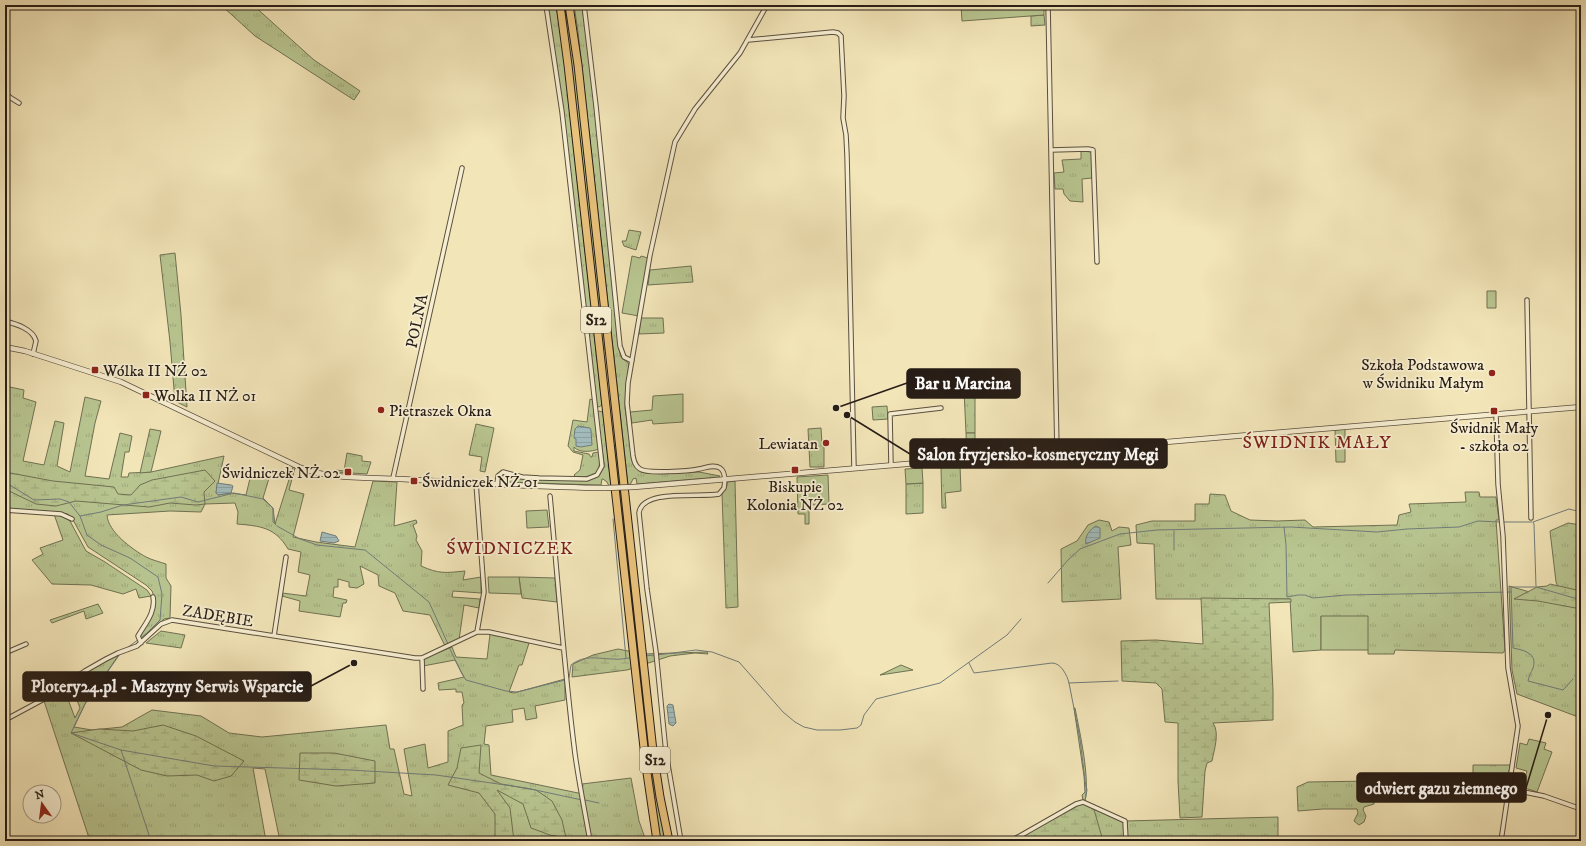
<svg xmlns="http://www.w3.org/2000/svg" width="1586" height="846" font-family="'IM FELL DW Pica',serif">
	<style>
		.grass { fill: url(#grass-tufts); stroke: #707153 }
		.forest { fill: url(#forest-firs); stroke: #707153 }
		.wetland { fill: url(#wetland-marsh); stroke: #707153 }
		.garden { fill: #b8c590; stroke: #707153 }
		.water { fill: url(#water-rules); stroke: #717c7a }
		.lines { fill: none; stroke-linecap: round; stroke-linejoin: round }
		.stream { stroke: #717c7a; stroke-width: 1 }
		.minor-casing { stroke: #5a4f3e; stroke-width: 5.5 }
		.tertiary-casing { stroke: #5a4f3e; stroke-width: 6 }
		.motorway-casing { stroke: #271d16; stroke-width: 9 }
		.minor { stroke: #f7eed1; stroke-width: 3.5 }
		.tertiary { stroke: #f7eed1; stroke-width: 4.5 }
		.motorway { stroke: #e9c27c; stroke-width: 7 }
		.tertiary-bridge-casing { stroke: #5a4f3e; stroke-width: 6; stroke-linecap: butt }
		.tertiary-bridge { stroke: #f7eed1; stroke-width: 4.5 }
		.poi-dot { fill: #8f2418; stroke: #f7eed1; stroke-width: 1.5 }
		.labels { text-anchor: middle; stroke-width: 3.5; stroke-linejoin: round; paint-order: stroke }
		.shield { fill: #f7eed1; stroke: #655c4e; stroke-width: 1 }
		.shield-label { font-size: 15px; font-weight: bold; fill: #271d16 }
		.street-label { font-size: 16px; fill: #271d16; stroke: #f7eed1 }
		.poi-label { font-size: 16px; fill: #271d16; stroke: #f7eed1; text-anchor: start }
		.quarter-label { font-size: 18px; letter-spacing: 1px; fill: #7a1f14; stroke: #f7eed1 }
		.leader { fill: none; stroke: #271d16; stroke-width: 1.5 }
		.callout-dot { fill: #271d16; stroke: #f7eed1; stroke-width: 1.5 }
		.callout { fill: #271d16; stroke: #271d16; stroke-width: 1.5 }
		.callout-label { font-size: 17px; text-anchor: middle; font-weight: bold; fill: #fff }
	</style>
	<defs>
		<pattern id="grass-tufts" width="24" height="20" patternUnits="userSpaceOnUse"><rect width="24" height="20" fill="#b8c590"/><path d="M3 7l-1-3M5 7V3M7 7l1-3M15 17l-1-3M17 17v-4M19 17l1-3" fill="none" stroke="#9ea97b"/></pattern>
		<pattern id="forest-firs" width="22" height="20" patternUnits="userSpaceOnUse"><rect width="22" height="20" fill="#b8c590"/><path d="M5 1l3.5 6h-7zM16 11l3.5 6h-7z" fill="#9ea97b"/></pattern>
		<pattern id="wetland-marsh" width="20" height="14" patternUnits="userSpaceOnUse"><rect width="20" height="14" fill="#b8c590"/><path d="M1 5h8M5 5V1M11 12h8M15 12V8" fill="none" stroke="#9ea97b"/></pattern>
		<pattern id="water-rules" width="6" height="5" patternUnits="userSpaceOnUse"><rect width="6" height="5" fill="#a2bcbc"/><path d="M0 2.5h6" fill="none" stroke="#8ca1a1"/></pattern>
	</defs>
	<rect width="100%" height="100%" fill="#f2e5b8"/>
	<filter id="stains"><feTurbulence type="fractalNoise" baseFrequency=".005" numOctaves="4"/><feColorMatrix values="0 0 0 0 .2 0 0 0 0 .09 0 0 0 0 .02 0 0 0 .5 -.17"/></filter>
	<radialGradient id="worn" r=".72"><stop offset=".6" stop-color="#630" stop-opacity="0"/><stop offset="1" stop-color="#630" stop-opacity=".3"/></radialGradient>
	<path class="grass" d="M221,5H253L314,60L360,91L354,100L255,36Z
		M547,5H556L563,49L602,405L599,407L597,406L563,110Z
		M562,5H567L572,31L607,348L602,350Z
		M574,5H582L590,65L619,349L621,357L629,364L626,389L625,408L632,459L637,468L646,473L699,472L720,476L719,477L637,484L636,478L633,479L630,485H628L578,32Z
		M1044,15L1045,25L1031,26V16Z
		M1081,151L1092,152V178L1082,179L1083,202L1070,201L1064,194L1063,189H1055L1054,173L1064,172L1062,160L1081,159Z
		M629,230L641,232L636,250L624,246L622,241H626Z
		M175,253L181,315L187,407L175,401L170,342L160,255Z
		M691,266L693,282L648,285L650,270Z
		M641,318H663L664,333L639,334Z
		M5,386L24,390L23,398L36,402L23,461L44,465L55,421L64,423L57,466L70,472L85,397L101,401L95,423L85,476L109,479L120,433L132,436L129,452H125L121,477H128L129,473L151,472L224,456L216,493L218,495L231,493L246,495L252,470L270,475L263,498L273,508L275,524L293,467L295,468L289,490L304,494L293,537L316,542L355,547L373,481L397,482L394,526L416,520L417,523L413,525L417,536L416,540L422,551L421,566C439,574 445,573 465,571L463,580L481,577V593L453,591L452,597L480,599L479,608L464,605L459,640L445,646L430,615L403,611L395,593L379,586L378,575L360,566L364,584L357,588L349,587V582L338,579V587H334L333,597L347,600L346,603H343L340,617L299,611L300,601L282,596V593L306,596L310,575L298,572L301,552L288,549C275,527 260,526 237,524L238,512L235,503L205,504L201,512L170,511L107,515C108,532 132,549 146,557C152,560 160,562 166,564V578L171,586L170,618L164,619L141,640L140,635L150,618L155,599L152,591L146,585L88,547L73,520L68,514L5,508Z
		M975,389V433H966L964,390Z
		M590,399L593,400L599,449C591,452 579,453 574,447V451L589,454L591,457H592L593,453L599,452C601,473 598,477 576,477L574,475L580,470L583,455L573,452L568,446L573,420L587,422Z
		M887,406L888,419L873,420L872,407Z
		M599,411L603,412L611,486H609L607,482L603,479H602L601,485H599L503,482L499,477L506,474L522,478L589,480L599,476L604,467V463L597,413Z
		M476,424L494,428L485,472L480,471L482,457L469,455Z
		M821,428L822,444H824V467H810L808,429Z
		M942,439H945V445H954L955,457L943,458Z
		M617,445L666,841H660L655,819L612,446Z
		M347,453L362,456V461L371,462L367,474L336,472V470L344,471Z
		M960,466L961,491L945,493L946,508H942L941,468Z
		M735,481L738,607L726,608L722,493L728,482Z
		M923,483V513L906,514V484Z
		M1465,492H1479L1480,497H1496L1499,520H1496L1505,650L1503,653L1395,650L1394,654H1368V650L1321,616V650L1293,652L1290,599H1156L1154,544L1137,543L1136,525L1152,521H1195V504H1209L1210,494L1225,495L1231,511L1250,520L1277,521L1305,520L1313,527L1397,525L1399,515L1411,512L1409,504L1466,502Z
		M54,514L64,517L70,521L86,551L105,562L147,590L151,596L139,598L136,589L123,594L91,585L52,584L32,560L43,554L40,548L63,540Z
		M1099,520L1109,522L1112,531L1119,527L1129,528L1131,545L1118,547L1121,599L1062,602L1061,549L1077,541L1088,525Z
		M1568,523L1581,525V718L1517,694L1512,670L1509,586L1564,602L1556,582L1550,531Z
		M519,577L555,578L557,602L522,598Z
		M98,604L103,613L86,619L84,611L52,623L50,620Z
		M161,631L185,635L181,648L146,643Z
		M490,634L529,643L522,665H519L509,692L514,693L565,679V700L535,706L537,718L526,720L524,708L512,710L513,722L486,726L484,744L489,745L491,775L583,794L582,784L631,778L639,821L646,841H280L265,769L253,768L266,841H90L44,701L63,686L75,718L80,708L70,682L115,655L120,653L85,704L74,727L92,730L122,727L152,710L201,716L229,733L262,737L386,725L390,749H394L404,794L412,796L404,749L425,744L428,768L448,762V731L463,725L462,705L464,703L462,692H456V689L439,690L438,683L464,677L455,660L423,666L424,658L452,647L456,657L487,659Z
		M901,665L913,670L880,675Z
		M1074,708H1075C1080,734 1090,777 1085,801L1083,800L1082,795L1085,792L1084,776Z
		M1473,765H1510L1508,778H1473Z
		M1374,781V804L1364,807L1363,810L1366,816L1364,822L1359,825L1354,821L1358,813L1357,809H1323L1298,811L1297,787L1308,782Z
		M1083,802L1125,821L1278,817V841H1011Z"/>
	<path class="forest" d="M150,429L161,431L151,472L140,473Z"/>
	<path class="wetland" d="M205,470L215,481L204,492L205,504L196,505L170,503L149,507L76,501L56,506L36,504L5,489V472L53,481L114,487L118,494L131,495L140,485L152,480Z
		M1550,584L1581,591V609L1538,601L1514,599L1537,587L1547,586Z
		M1201,598L1291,599V602L1269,603L1273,691V720L1213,723C1220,733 1214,750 1212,761L1207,763L1205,771L1202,817L1180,818L1178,781V723L1165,722L1162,689L1156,683L1122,681L1121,641L1156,640L1203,644Z
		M618,649L643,654L707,652L708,654L695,653L670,656L627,670L572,677L573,664L593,655Z
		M163,725L196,736L244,761L231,776L214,781L197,775L167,776L141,770L71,733L99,729L133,731Z
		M481,745L479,773L501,784L536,790L552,801L562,820L566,838L550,835L531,828L523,804L497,790L510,808L514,841L495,838V814L479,793L448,785L457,768L461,748Z
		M300,753H334L375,761V783L336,786L299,780Z
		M1083,802L1093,806L1103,841H1011Z"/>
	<path class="garden" d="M961,5H1044V15L962,21Z
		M632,256L640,258L641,256L648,258L639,316L622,313Z
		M1487,291H1496V308H1487Z
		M683,394V422L653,424L652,420L632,423L630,412L652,410L653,396Z
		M1345,429V462H1336L1335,430Z
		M966,433H975V454H967Z
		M922,468L923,483L906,484L905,469Z
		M828,475L829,504L809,505V524H805V514H798L797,477Z
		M547,510L549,527L527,528L526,511Z
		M488,577H519L521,594L489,593Z
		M1321,616H1368V650H1321Z
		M1529,739L1546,743L1544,749L1552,752L1537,792L1522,787L1527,771L1516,768L1520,743L1527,745Z"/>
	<path class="water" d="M578,426L590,428L591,430L592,445L581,447L576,446V439L574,438L575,429Z
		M217,483L231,485L233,486L231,493L218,495L216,493Z
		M1096,526L1100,528V538L1086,544C1084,537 1090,529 1096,526Z
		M322,532L336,536L339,541L334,543L320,541Z
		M669,704L673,705L676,723L673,726L669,724L667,706Z"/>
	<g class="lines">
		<path class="stream" d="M5,482L34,500L60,499L69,502L80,516L101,512L123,505L181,497L198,502L234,493L263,499L273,508V522L276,525
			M80,516L87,535L101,545L130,558L158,577L162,594L160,620L147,633L127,648
			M613,519L626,658
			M1504,522H1532
			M277,526L300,539L317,545L365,550L429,602L448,644
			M1284,527L1286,545L1287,597L1298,595H1305L1313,598L1346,595L1511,592
			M1174,531V550
			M1048,583L1068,560L1080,549L1120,534L1157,530L1291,527L1377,532L1407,529L1459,527L1478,521L1499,522
			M1536,586L1534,524L1533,522L1569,509L1581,512
			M449,647L462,674L466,680L506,691L517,692L565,680
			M120,654L85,704L71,733L121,750
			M657,655L696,650L712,652L739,662L783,712L795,722L804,727L817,730H840L857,728L861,725L864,715L876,699L940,683L1007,635L1021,619
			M645,656L654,655
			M969,663L974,673L1052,663C1061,663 1067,675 1069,683L1080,739L1085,780
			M568,679L569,678L571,665C585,654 598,659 614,659C620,660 625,658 630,658
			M1573,679L1563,690L1528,681C1529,676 1531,673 1533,668C1538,653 1523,650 1513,648L1511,587H1536L1581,600
			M1069,683L1118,681
			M585,800L599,803
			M1085,801L1087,790L1085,781
			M151,841L121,750L214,766L350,770L436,775L526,788L582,800"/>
		<defs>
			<path id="minor" d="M584,5L596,106L620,346L624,357L632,361
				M1048,5L1057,451
				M748,40L833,32L838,33L841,36L844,96L843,118L846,135L847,155L854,468
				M5,93L11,98L19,103
				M1051,150L1088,149L1093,150V151L1097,262
				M1527,300L1531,518
				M5,321C16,324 33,329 36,341L33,354
				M1496,414L1498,484L1503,536L1508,668L1518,726L1501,841
				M891,465L890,414L941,408
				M393,478L462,168
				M497,484L498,476L503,472L522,477L539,478L587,479L597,475L602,466L562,112L546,5
				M550,496C558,582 564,668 575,754C579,783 585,812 590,841
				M5,510L61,514L72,519
				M477,632H489L563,648
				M274,636L286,557
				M141,643L138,636C145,624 156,612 153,597
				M5,653L26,644
				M422,658L423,689
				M5,720L44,699L85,671L106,659L118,653L137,646L161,624L172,620L415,658H422L477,632L484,592L476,483
				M1509,789L1544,796L1581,809
				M681,841L666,753L656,652L647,589L639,513C642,488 701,498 719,494L724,488C725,482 726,472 720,468C714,464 705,468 699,469C689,471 647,474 640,469C635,466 634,461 633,456L627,403L628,383L650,255L675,142L695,109L740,53L767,5
				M1011,841L1076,804L1083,802L1125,821L1126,841"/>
			<path id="tertiary" d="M5,347L25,351L121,382L299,467C330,480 368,477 401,479C469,483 537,487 605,488
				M634,487L1581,407"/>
			<path id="motorway" d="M560,5L568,65L646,766L657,841
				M569,5L578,65L653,751L660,797L669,841"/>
		</defs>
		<use href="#minor" class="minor-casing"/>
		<use href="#tertiary" class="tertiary-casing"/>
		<use href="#motorway" class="motorway-casing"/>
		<use href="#minor" class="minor"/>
		<use href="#tertiary" class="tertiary"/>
		<use href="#motorway" class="motorway"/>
		<defs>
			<path id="tertiary-bridge" d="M605,488L634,487"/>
		</defs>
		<use href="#tertiary-bridge" class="tertiary-bridge-casing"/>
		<use href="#tertiary-bridge" class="tertiary-bridge"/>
	</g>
	<g class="poi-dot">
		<rect x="91" y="366" width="8" height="8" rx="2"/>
		<circle cx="1492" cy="373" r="4"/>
		<rect x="142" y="391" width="8" height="8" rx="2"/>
		<circle cx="381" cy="410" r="4"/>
		<rect x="1490" y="407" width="8" height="8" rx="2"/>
		<circle cx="826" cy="443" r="4"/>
		<rect x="791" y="466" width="8" height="8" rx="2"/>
		<rect x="344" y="468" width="8" height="8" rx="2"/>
		<rect x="410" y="477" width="8" height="8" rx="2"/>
	</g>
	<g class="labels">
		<g class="shield">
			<rect x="581" y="307" width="30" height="26" rx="3"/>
			<rect x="640" y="747" width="30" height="26" rx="3"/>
		</g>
		<g class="shield-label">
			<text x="596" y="325">S12</text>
			<text x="655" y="765">S12</text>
		</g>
		<g class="street-label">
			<text transform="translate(416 321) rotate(-78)" y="6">POLNA</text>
			<text transform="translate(218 615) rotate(9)" y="6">ZADĘBIE</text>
		</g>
		<g class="poi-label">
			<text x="1484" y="370" text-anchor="end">Szkoła Podstawowa<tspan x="1484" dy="18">w Świdniku Małym</tspan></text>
			<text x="103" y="376">Wólka II NŻ 02</text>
			<text x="154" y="401">Wolka II NŻ 01</text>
			<text x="389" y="416">Pietraszek Okna</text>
			<text x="1494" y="433" text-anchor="middle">Świdnik Mały<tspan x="1494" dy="18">- szkoła 02</tspan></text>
			<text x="818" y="449" text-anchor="end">Lewiatan</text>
			<text x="340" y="478" text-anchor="end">Świdniczek NŻ 02</text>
			<text x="422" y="487">Świdniczek NŻ 01</text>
			<text x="795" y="492" text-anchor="middle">Biskupie<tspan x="795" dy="18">Kolonia NŻ 02</tspan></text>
		</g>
		<g class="quarter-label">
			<text x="1317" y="448">ŚWIDNIK MAŁY</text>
			<text x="510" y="554">ŚWIDNICZEK</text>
		</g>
	</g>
	<path class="leader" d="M836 408L907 383M847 415L910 454M354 663L311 686M1548 715L1526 788"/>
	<g class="callout-dot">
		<circle cx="836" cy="408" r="4"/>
		<circle cx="847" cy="415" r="4"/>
		<circle cx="354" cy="663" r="4"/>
		<circle cx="1548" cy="715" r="4"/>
	</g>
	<g class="callout">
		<rect x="907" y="369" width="113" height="29" rx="4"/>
		<rect x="910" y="439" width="257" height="29" rx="4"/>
		<rect x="23" y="672" width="288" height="29" rx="4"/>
		<rect x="1357" y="773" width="169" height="29" rx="4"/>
	</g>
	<g class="callout-label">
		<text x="963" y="389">Bar u Marcina</text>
		<text x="1038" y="460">Salon fryzjersko-kosmetyczny Megi</text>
		<text x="167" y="692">Plotery24.pl - Maszyny Serwis Wsparcie</text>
		<text x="1441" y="794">odwiert gazu ziemnego</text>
	</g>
	<rect width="1586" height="846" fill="none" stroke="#f2e5b8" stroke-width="20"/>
	<rect x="6" y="6" width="1574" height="834" fill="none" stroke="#271d16" stroke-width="2"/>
	<rect x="10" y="10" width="1566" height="826" fill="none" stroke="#271d16"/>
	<g transform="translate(42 804) rotate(346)"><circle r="19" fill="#f7eed1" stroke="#a49a86"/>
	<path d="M0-3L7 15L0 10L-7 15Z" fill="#8f2418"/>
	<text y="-6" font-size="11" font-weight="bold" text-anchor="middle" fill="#271d16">N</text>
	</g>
	<rect width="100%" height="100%" filter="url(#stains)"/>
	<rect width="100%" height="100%" fill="url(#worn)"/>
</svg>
